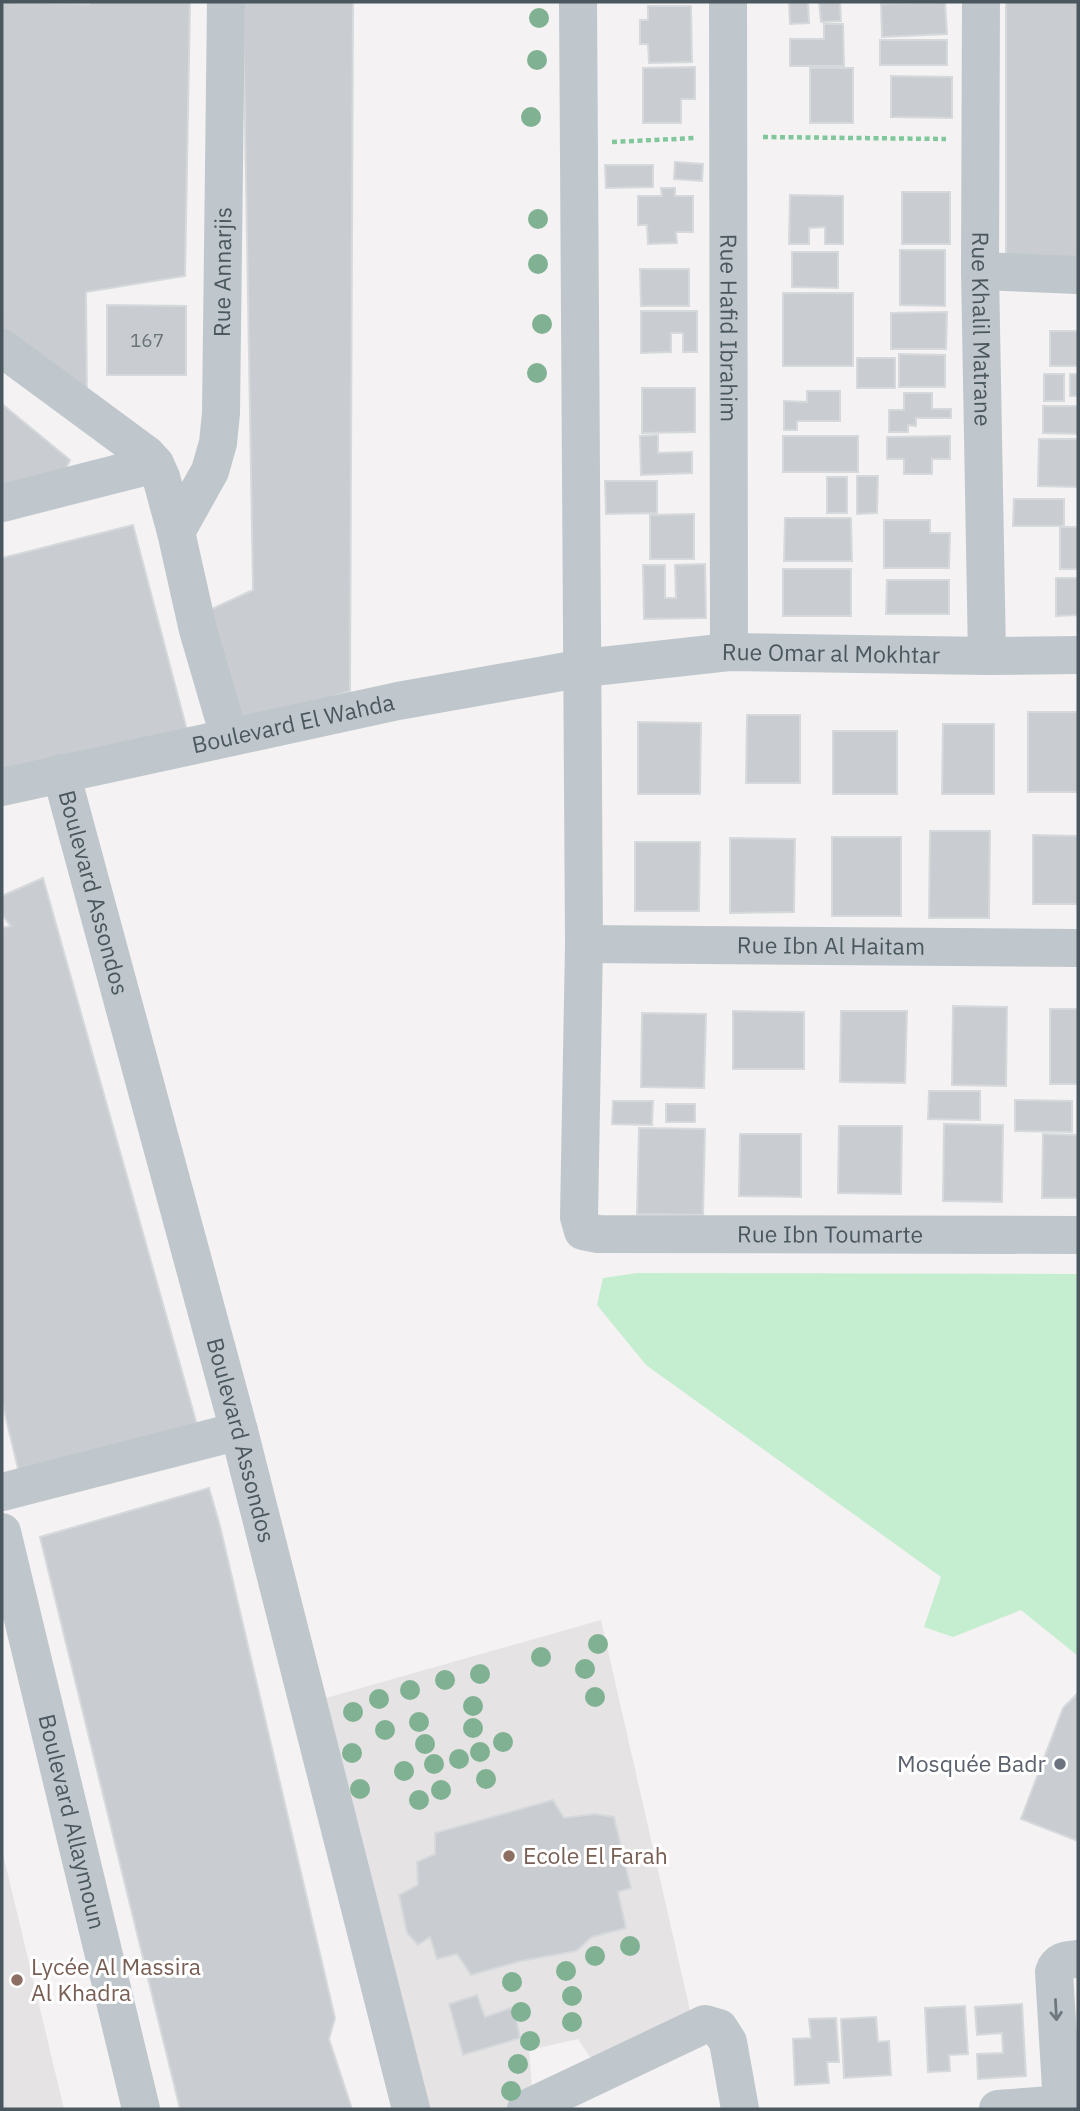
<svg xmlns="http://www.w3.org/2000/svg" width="1080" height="2111" font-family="'IBM Plex Sans',sans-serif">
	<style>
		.education { fill: #e5e3e3 }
		.green { fill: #c5edd0 }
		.building { fill: #c9cdd1; stroke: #d6d9dc; stroke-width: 2 }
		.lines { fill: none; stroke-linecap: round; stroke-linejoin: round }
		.path { stroke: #80c89c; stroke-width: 4.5; stroke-dasharray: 5 3.5; stroke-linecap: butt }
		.minor { stroke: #bfc7cd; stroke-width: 38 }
		.tree { fill: #7fb192 }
		.oneway { stroke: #6e797f }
		.worship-dot { fill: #6b7280; stroke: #fff; stroke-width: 2.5 }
		.education-dot { fill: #8d6e63; stroke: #fff; stroke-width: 2.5 }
		.labels { text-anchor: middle; stroke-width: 6; stroke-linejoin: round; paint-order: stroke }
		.number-label { font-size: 19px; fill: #6a747b }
		.street-label { font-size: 23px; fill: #4b575e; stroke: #fff }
		.worship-label { font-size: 23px; fill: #5b616d; stroke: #fff; text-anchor: end }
		.education-label { font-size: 23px; fill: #785e54; stroke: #fff; text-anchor: start }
	</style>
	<rect width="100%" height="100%" fill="#f4f2f2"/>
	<path class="education" d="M601,1620L691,2015L594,2063L578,2039L529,2050L533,2102L513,2109H422L326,1698Z
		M2,1850L64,2109H2Z"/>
	<path class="green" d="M637,1273L1078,1274V1656L1021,1610L953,1637L924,1627L941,1577L646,1365L597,1305L603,1278Z"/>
	<path class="building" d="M3,2L89,4V2H190L185,276L86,292L87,406L2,341Z
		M243,2H353L350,691L242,728L205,612L253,590Z
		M789,2H808L809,23L790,24Z
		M819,2H840L841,21L821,22Z
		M945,2L947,34L882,37L881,4Z
		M1006,2H1078V259L1006,256Z
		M648,6H691L692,62L649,63L648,44H640V20H648Z
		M824,24H843L844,66H790V39H824Z
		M880,40H947V65H880Z
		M695,67V99H681V123H643V68Z
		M810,68H853V123H810Z
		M891,76L952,77V118L891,117Z
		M675,162L703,164L702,181L674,179Z
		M605,165H653V187L606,188Z
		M661,188H675V196H693V232H676L677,243L648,244L647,225H638V196H662Z
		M902,192H950V244H902Z
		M790,195L843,196V244H825V227L809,228V244H789Z
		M900,250H945V306L900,305Z
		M792,252H838V288L792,287Z
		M640,269H689V306H641Z
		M783,293H853V366H783Z
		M107,305L186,306V375H107Z
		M641,311H697V352H683V333H671V352L641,353Z
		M947,312L946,349H891V313Z
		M1050,331H1078V366H1050Z
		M899,354L945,355V387H899Z
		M857,358H895V388H857Z
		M1044,374H1064V401H1044Z
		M1070,374H1078V396H1070Z
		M642,388H695V432L642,433Z
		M807,391H840V421H797V430H784V401L807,402Z
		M904,393H932V409H951V418H916V426L908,425V432H889V410H904Z
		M2,404L70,460L58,486L2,500Z
		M1043,406H1078V434L1043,433Z
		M658,435V453L692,452V473L641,475L640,436Z
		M783,436H858V472H783Z
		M950,436V459H932V474H904V459H887V437Z
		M1039,439H1078V487L1038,486Z
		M857,476H878L877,513L857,514Z
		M827,477H847V513H827Z
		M605,481H657V513L606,514Z
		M1014,499H1064V526H1013Z
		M694,514V559H650V515Z
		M785,518H851L852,561H784Z
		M884,520H930V533H950L949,568H884Z
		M133,525L188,734L2,772V558Z
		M1060,527H1078V569H1060Z
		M705,564L706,618L644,619L643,565H665V598H676L675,565Z
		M783,569H851V616H783Z
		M1056,578H1078V615L1056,616Z
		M887,580H949V614H886Z
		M1028,712H1078V792H1028Z
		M747,715H800V783H746Z
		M638,722L701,723L700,794H638Z
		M943,724H994V794H942Z
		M833,731H897V794H833Z
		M930,831H990L989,918H929Z
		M1033,835L1078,836V904H1033Z
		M832,837H901V916H832Z
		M730,838L795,839L794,912L730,913Z
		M635,842H700L699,911H635Z
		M43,878L201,1439L21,1481L2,1402V928L11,926L2,915V896Z
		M953,1006L1007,1007L1006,1086L952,1085Z
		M1050,1009H1078V1084H1050Z
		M733,1011L804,1012V1069H733Z
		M841,1011H907L905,1083L840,1082Z
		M642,1013L706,1014L704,1088L641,1087Z
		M929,1091H980V1120L928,1119Z
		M1015,1100L1072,1101V1132L1015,1131Z
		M613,1101H653L652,1125L612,1124Z
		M666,1104H695V1122H666Z
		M944,1124L1003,1125L1002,1202L943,1201Z
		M839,1126H902L901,1194L838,1193Z
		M639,1128L705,1129L703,1215L637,1214Z
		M740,1134H801V1197L739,1196Z
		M1043,1134L1078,1135V1198H1042Z
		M209,1488L220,1526L335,2018L329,2039L352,2109H180L40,1537Z
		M1078,1693V1841L1021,1819L1063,1708Z
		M553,1800L564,1818L595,1814L614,1817L631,1888L618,1892L626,1928L592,1937L576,1951L521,1961L471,1975L457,1954L437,1959L430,1937L418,1945L407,1933L399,1895L418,1885L417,1862L435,1854V1833Z
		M477,1995L485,2017L514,2007L520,2038L463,2055L449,2004Z
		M1022,2004L1026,2076L978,2079L977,2054L1003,2053L1002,2033L977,2035L975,2007Z
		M965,2006L968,2054L949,2055L950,2071L928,2072L925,2008Z
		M876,2017L878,2042L889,2041L891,2075L844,2078L841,2019Z
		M836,2018L839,2062H827L829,2083L795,2085L793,2039L811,2038L809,2019Z"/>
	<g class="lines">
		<path class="path" d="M763,137L946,139
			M612,142L695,138"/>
		<g class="minor">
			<path id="s1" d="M578,2L584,944L579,1217L583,1231L598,1234L1078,1235"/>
			<path id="s2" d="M728,2L729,652"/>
			<path id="s3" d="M981,2L980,271L987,656"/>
			<path d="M980,271L1078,275"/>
			<path d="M2,348L147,455L155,464L161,477L176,532L198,630L229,736"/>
			<path d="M2,503L155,464"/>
			<path id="s4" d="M176,532L210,471L218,443L221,413L226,2"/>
			<path id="s5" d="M61,773L239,1431L411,2109"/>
			<path id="s6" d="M2,787L398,701L584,668L729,652L987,656L1078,655"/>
			<path id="s7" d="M584,944L1078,948"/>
			<path d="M2,1492L239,1431"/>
			<path id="s8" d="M2,1532L141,2109"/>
			<path d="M1062,2105L1054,1972C1058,1960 1067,1960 1078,1959"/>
			<path d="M526,2109L705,2024L719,2028L728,2042L740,2109"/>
			<path d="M998,2109L1078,2103"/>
		</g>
	</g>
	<g class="tree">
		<circle cx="539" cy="18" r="10"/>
		<circle cx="537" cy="60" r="10"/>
		<circle cx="531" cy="117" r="10"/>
		<circle cx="538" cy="219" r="10"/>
		<circle cx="538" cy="264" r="10"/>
		<circle cx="542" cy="324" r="10"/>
		<circle cx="537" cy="373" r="10"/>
		<circle cx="598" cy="1644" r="10"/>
		<circle cx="541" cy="1657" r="10"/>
		<circle cx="585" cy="1669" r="10"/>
		<circle cx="480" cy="1674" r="10"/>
		<circle cx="445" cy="1680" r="10"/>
		<circle cx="410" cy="1690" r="10"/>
		<circle cx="595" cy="1697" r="10"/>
		<circle cx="379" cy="1699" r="10"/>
		<circle cx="473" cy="1706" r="10"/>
		<circle cx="353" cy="1712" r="10"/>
		<circle cx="419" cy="1722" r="10"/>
		<circle cx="473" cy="1728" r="10"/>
		<circle cx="385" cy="1730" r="10"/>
		<circle cx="503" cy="1742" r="10"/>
		<circle cx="425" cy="1744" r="10"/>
		<circle cx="480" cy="1752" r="10"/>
		<circle cx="352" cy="1753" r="10"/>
		<circle cx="459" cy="1759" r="10"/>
		<circle cx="434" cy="1764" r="10"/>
		<circle cx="404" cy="1771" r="10"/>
		<circle cx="486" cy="1779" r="10"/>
		<circle cx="360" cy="1789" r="10"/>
		<circle cx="441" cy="1790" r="10"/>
		<circle cx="419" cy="1800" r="10"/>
		<circle cx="630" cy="1946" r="10"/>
		<circle cx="595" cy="1956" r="10"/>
		<circle cx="566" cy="1971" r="10"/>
		<circle cx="512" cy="1982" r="10"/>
		<circle cx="572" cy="1996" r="10"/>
		<circle cx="521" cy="2012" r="10"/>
		<circle cx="572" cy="2022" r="10"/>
		<circle cx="530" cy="2041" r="10"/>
		<circle cx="518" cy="2064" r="10"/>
		<circle cx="511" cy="2091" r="10"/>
	</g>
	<defs><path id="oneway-shaft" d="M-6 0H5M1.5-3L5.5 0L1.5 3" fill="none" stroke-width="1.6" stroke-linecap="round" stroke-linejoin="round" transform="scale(1.75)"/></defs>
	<use class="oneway" href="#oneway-shaft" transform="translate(1056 2010) rotate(87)"/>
	<circle class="worship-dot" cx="1060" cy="1764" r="7"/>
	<g class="education-dot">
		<circle cx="509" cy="1856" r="7"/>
		<circle cx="17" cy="1980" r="7"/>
	</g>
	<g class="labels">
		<g class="number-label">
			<text x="147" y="347">167</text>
		</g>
		<g class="street-label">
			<text dy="8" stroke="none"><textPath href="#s4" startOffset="270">Rue Annarjis</textPath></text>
			<text dy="8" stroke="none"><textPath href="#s2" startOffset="326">Rue Hafid Ibrahim</textPath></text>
			<text dy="8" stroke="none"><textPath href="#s3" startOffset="327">Rue Khalil Matrane</textPath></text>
			<text dy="8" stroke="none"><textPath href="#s6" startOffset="842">Rue Omar al Mokhtar</textPath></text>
			<text dy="8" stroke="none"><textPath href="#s6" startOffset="298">Boulevard El Wahda</textPath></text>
			<text dy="8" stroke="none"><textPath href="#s5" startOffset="124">Boulevard Assondos</textPath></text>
			<text dy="8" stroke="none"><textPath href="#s7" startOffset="247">Rue Ibn Al Haitam</textPath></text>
			<text dy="8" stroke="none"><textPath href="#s1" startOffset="1477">Rue Ibn Toumarte</textPath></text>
			<text dy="8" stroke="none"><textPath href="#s5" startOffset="691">Boulevard Assondos</textPath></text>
			<text dy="8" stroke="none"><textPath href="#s8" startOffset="298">Boulevard Allaymoun</textPath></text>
		</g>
		<g class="worship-label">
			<text x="1046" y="1772">Mosquée Badr</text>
		</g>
		<g class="education-label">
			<text x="523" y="1864">Ecole El Farah</text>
			<text x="31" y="1975">Lycée Al Massira<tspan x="31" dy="26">Al Khadra</tspan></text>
		</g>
	</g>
	<rect width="1080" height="2111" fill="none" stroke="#4b575e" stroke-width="7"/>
</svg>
